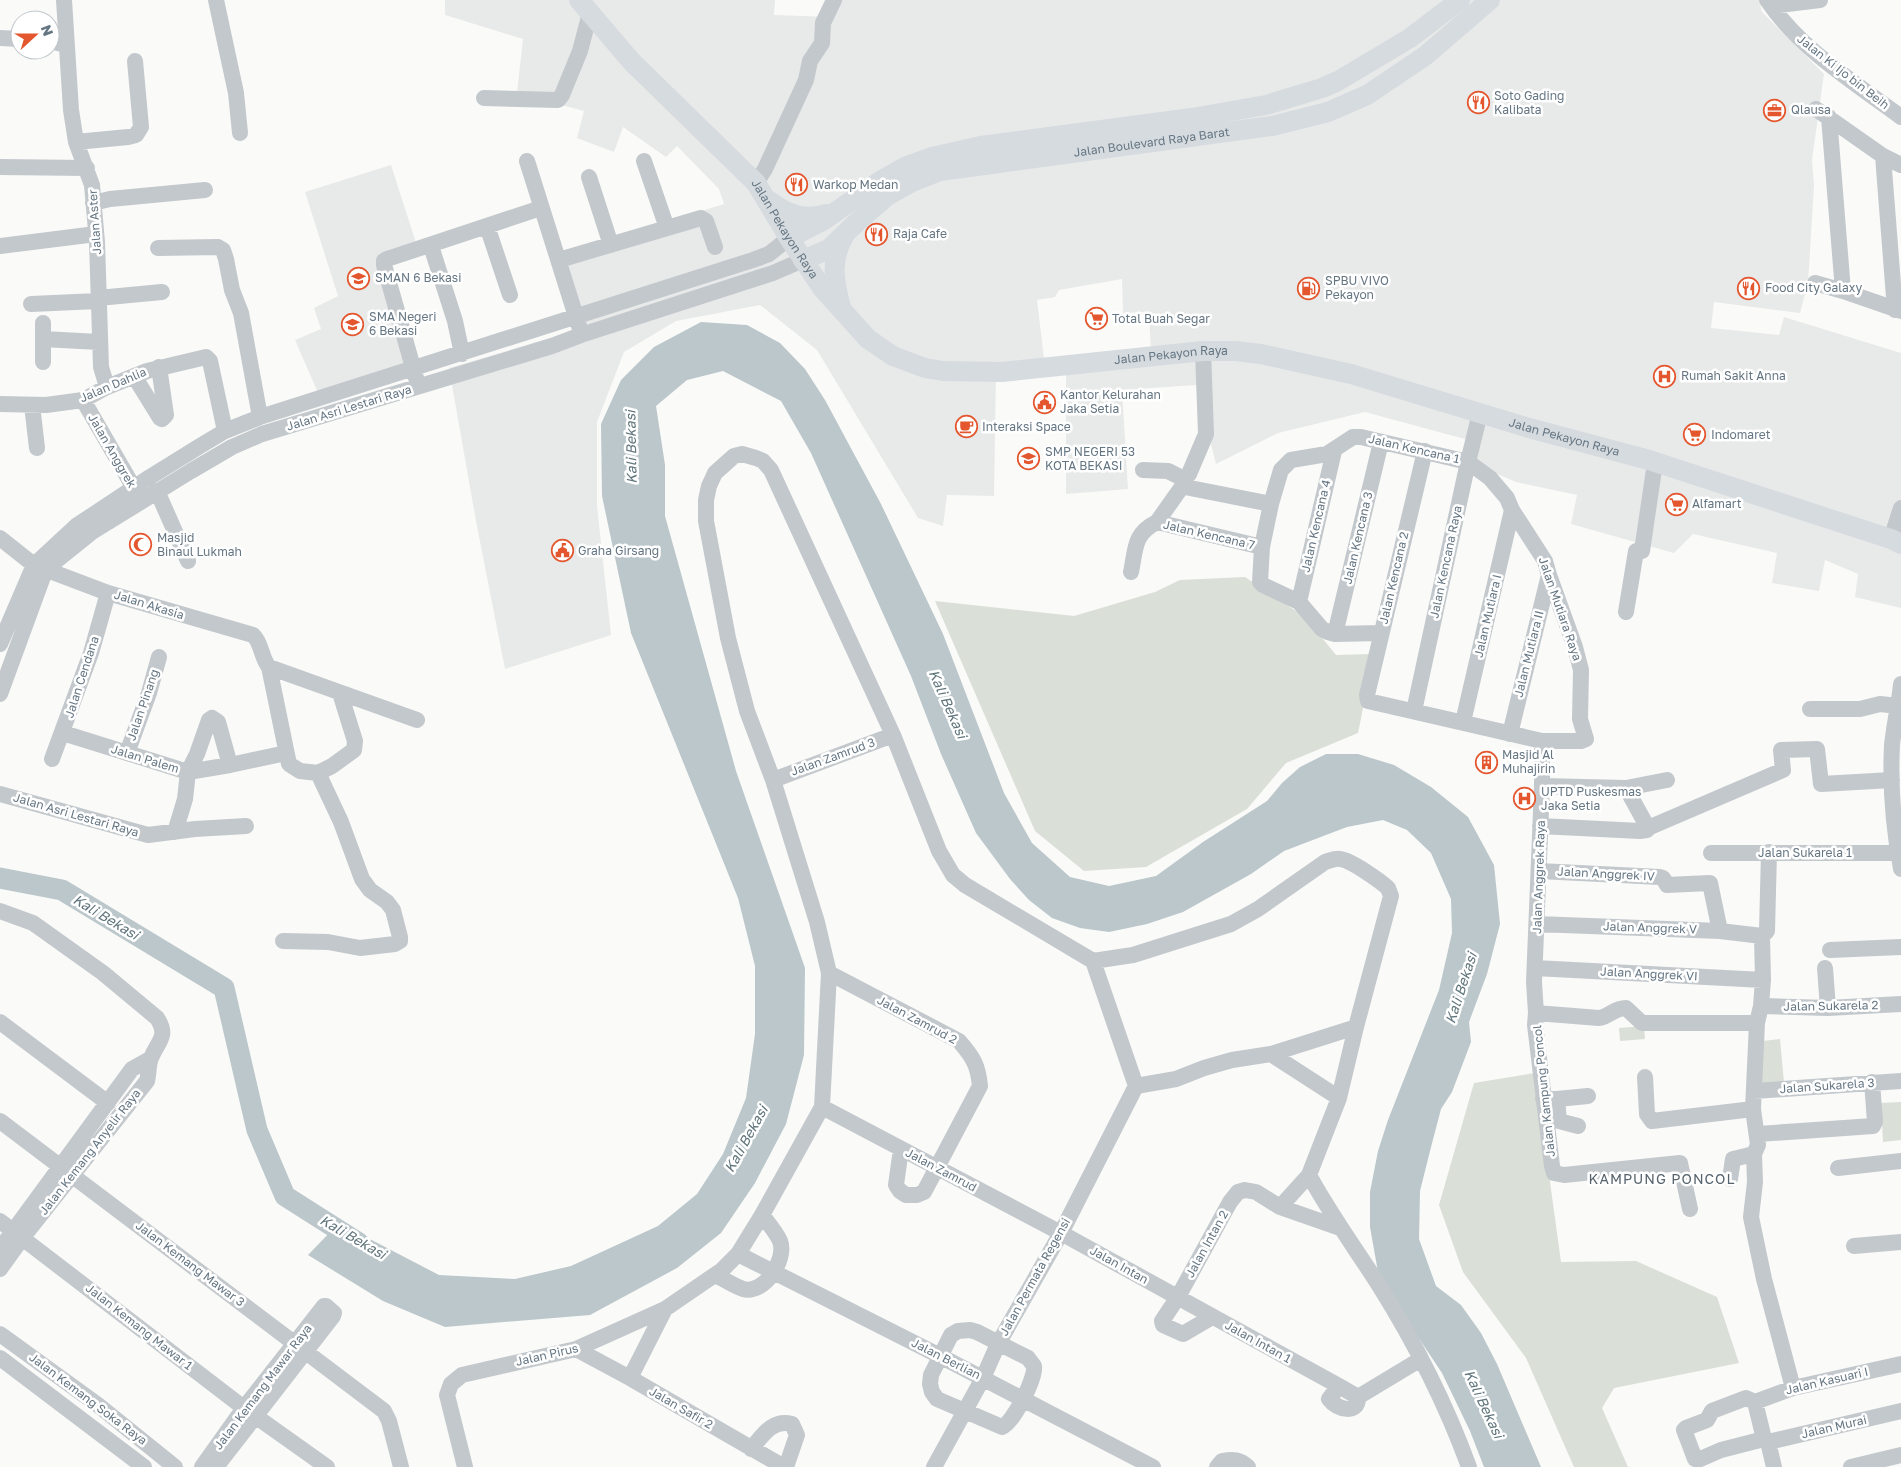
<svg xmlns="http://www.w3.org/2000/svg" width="1901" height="1467" font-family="'Golos Text',sans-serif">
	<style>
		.built { fill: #e8e9e9 }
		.green { fill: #dadfd7 }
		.water { fill: #bbc7cb }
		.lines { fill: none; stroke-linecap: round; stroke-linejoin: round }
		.river { stroke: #bbc7cb; stroke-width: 21 }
		.minor { stroke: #c3c8cc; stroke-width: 16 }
		.major { stroke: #d6dbdf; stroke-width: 20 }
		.labels { text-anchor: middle; stroke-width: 5; stroke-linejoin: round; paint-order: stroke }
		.street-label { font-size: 12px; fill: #657683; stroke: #fff }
		.poi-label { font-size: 12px; fill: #657683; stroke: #fff; text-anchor: start }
		.water-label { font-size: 14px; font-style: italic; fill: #60757c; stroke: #fff }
		.neighbourhood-label { font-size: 14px; letter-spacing: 1px; fill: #57646e; stroke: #fff }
	</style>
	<rect width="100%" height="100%" fill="#fafaf8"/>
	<path class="built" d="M445,0H775L774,15L830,17L838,0H1759L1762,12L1824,74L1812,160L1814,185L1808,283L1800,313L1714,302L1711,328L1779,335L1784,317L1901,353V608L1855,597L1858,574L1825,560L1819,591L1772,583L1777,553L1693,534L1674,553L1571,524L1577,495L1516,482L1465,460L1472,441L1365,412L1278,433L1216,464L1196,385L1122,390L1128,489L1066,494V373L1151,351L1149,312L1123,313L1122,279L1059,290L1055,297L1037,300L1045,367L996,371L994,496L947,495L943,526L918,518L817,350L760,305L676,321L624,352L597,422V506L611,635L505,669L476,521L449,368L577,330L555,257L724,204L719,189L677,146L666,157L623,127L614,152L577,138L584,111L517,93L523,39L445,15Z
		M391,165L417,246L381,259L410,367L319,395L295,340L321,329L314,308L338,296L305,192Z"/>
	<path class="green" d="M1245,577L1305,617L1336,655L1374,654L1358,733L1286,763L1247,809L1146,867L1084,871L1035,831L935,601L1074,616L1155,592L1180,580Z
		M1644,1026L1645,1039L1620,1041L1619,1028Z
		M1780,1039L1784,1083L1761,1086L1763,1041Z
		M1535,1073L1561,1262L1636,1261L1717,1297L1739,1363L1614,1388L1602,1408L1628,1467H1574L1526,1358L1463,1272L1439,1205L1474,1083Z
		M1901,1102V1140L1883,1142L1881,1103Z"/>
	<path class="water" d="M701,322L747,325L780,343L805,369L825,400L881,504L943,634L1004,793L1032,843L1070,877L1109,886L1156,876L1203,842L1267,801L1282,783L1300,767L1326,754H1358L1394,765L1431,787L1468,817L1494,865L1500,924L1487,974L1469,1022L1471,1042L1452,1092L1441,1109L1430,1151L1420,1191L1419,1239L1436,1286L1461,1305L1481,1333L1497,1364L1541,1467H1484L1470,1431L1442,1373L1406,1319L1378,1272L1370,1227V1192L1378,1151L1388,1120L1439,990L1452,933L1451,899L1431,853L1407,830L1383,820L1347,827L1284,851L1251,874L1183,912L1147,924L1109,932L1080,928L1052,918L1029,900L1010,879L976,833L941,754L911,676L811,453L781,401L723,371L687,380L656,406L665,465V516L736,771L805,968L804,1055L786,1124L755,1183L721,1233L677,1268L590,1315L445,1327L383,1301L308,1255L339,1223L439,1275L515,1279L571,1266L658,1226L697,1194L723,1154L746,1098L755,1034V966L738,898L631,633L602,496L601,424L621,380L654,347Z"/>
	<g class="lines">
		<path class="river" d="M0,878L62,890L224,988L257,1130L285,1196L359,1243"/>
		<path class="minor" d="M64,0L71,110L76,142L92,185L97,242L101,367L107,387
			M216,0L236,93L240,133
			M1767,0C1801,50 1854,82 1901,117
			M1772,6L1820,0
			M0,38L20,39
			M50,41L66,45
			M484,98L558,100L562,95L580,51L590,13
			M1816,109L1883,156L1901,165
			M1829,117L1843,291
			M76,142L128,137L136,135L141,127L135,61
			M1883,156L1895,310
			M527,161L579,326
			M644,161L667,228
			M0,167L87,168
			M589,177L611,245
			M756,183L765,169L806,80L810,61L822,43L823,23L834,0
			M93,203L110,199L205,190
			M487,226L510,295
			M0,246L96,234
			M431,246L455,321L462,354
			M158,248L218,247L223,250L226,259L232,290L241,313L260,417
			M559,260L701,218L706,221L715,247
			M1815,283L1843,291L1901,311
			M98,298L162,292
			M31,304L98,301
			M43,339L99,342
			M43,362V323
			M134,376L160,418L162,419L166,415L159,367
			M416,378L384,265V261L387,259L541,208
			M83,400L138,495
			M0,404L46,405L83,400L107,387L147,371L206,357L210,361L225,431
			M32,405L37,448
			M1143,470L1168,471L1184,479L1189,474L1206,434L1203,351
			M157,491L188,561
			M1157,522L1181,488L1185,487L1271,504
			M0,538L34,565L108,593L253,635C262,643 261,658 269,667L289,764L300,771L318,773L341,822L362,879L370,890L387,902L393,910L400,937V941L395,944L360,948L328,942L283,941
			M1891,539L1901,508
			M1131,572C1136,549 1133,534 1157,522L1262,547
			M1299,602L1334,451
			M1626,612L1636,551H1642L1655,463
			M1381,633L1335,634L1328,632L1322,629L1299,602L1263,585L1260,582L1262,547L1271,504L1281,470L1291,460L1327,454L1353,437H1361L1468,462L1490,478L1507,498L1512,510L1545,561L1549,575L1575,647L1581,670L1580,719L1586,739L1581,741H1542L1368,701L1367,695L1425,451
			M1335,634L1381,442
			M0,644L34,565L76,526L150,477L200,446L225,431L260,417L753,260L769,254L789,238
			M269,667L417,720
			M1901,684C1899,704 1894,725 1892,745C1890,785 1894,831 1901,869
			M0,694L44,574L51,565L92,532L191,471L232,447L262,434L552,346L581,335L773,273L803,260
			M1810,709H1860L1880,704L1898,706
			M1414,711L1468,462L1480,413
			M1463,722L1512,510
			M63,733L188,772L230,765L286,753
			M1510,734L1549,575
			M1542,741V786L1534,982L1536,1013L1535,1025L1552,1166L1554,1173L1564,1175L1680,1163L1690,1209
			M127,753L149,693L159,657
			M52,759L91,653L108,593
			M318,773L332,766L354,750L355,741L340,693
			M773,780L893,735
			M1626,788L1667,780
			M0,794L148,835L195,829L246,826
			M1540,826L1640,831L1647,830L1648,828L1626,788L1542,786
			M1648,828L1783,770L1781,750L1817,749L1821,784L1892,780
			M175,832L185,799L188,772L197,754L209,720L212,718L218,722L230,765
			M1769,852L1767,931L1762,936L1763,980L1761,1006L1757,1023L1753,1109L1758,1145L1754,1154L1755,1182L1751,1217L1764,1279L1793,1388
			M1711,853H1898
			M1539,871L1660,877L1663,878L1667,885L1710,883L1720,931
			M0,911L33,923L103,973L157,1018C169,1036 158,1041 151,1058C148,1065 149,1074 147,1081L23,1237L0,1269
			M1537,924L1720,931L1762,936
			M1830,950L1901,947
			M1093,961L1136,1086
			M1535,968L1763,980
			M1825,968L1828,1008
			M829,973L959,1041C973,1057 978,1065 980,1086L924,1192L917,1195H906L900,1191L896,1185L901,1149
			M1761,1006L1828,1008L1901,1004
			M1536,1013L1599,1018C1610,1016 1614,1008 1626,1008L1642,1023H1757
			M0,1022L108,1103
			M1271,1054L1339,1098
			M1645,1077L1647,1114L1652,1121L1753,1109
			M1136,1086L1176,1079L1204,1068L1232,1060L1271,1054L1356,1027
			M1754,1091L1901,1081
			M1543,1098L1557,1099L1588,1096
			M1557,1099L1559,1121L1578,1126
			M822,1107L1061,1233L1339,1386L1358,1397C1359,1415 1337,1410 1329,1399L1339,1386
			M0,1121L384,1411L389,1421L401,1467
			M1758,1134L1873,1126L1875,1122L1872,1082
			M1838,1168L1901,1161
			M1309,1175C1330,1214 1356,1249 1380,1287C1415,1343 1446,1404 1469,1467
			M1730,1179L1733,1159L1754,1154
			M0,1221L244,1408L327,1467
			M1854,1246L1901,1242
			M0,1249L132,1069L150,1059
			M738,1254L940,1356L1153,1467
			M715,1275C724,1279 734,1286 743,1289C765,1295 787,1259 780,1241C776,1232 768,1223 762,1215
			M1212,1317L1183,1334L1163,1325L1162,1321L1178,1297L1230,1202L1238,1192L1245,1190L1256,1192L1280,1207L1340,1228
			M970,1330L977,1332L1028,1358L1034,1366C1036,1378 1013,1423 1002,1427L937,1399L932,1392L930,1384L931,1375L951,1335L958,1331Z
			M0,1334L98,1405L175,1467
			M576,1349L630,1378L784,1467
			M0,1358L144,1467
			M630,1378L665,1309
			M1358,1397L1421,1359
			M1755,1402L1746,1398L1712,1411L1707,1420L1686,1428L1684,1430L1695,1459L1698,1460L1721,1450L1764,1439
			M1755,1402L1793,1388L1901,1364
			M1755,1402L1764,1439L1768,1442L1774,1467
			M1768,1442L1901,1411
			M751,1449C763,1435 772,1419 792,1424L797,1435L786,1467
			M202,1467L244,1408L324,1306H326L334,1313L333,1316L216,1467
			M465,1467L447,1395L451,1384L462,1375L576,1349L665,1309L722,1270L738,1254L762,1215L822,1107L829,973L817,922L773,780L747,711L728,638L706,521V500L709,486L715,473L734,456L742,454L756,458L763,461L771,470L893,735L939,851L953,875L965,885L1093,961L1133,955L1231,924L1258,909L1325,862C1329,861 1335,858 1340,859C1351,860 1380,881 1388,888L1391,896L1356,1027L1339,1098L1309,1175L1280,1207
			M934,1467L983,1378L998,1344L1061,1233L1136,1086
			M1217,1467L1222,1461C1233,1459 1240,1459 1248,1467
			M1851,1467L1901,1455"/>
		<g class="major">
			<path id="s1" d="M579,0L632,62L756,183L789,238L822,288L868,339L893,356L925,368L943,371L1002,372L1203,351H1235L1261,354L1351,374L1529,428L1649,460L1891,539L1901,544"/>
			<path d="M768,200C787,214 803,221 826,214"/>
			<path d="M789,238L824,220L880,181L905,167L932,157L981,146L1192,118L1266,105L1322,88L1338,81L1410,38L1460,0"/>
			<path id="s2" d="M803,260L829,249L856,223L887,196L912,182L940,171L1272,126L1328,112L1367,95L1425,56L1490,0"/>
			<path d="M841,307C834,282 830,260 844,236"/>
		</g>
	</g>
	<defs>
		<symbol id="restaurant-ring" viewBox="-11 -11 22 22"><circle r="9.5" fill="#fff" stroke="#e4572e" stroke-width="1.5"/><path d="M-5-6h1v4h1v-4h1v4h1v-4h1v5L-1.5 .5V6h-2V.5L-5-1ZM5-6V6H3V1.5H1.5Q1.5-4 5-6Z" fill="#e4572e"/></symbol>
		<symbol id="office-ring" viewBox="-11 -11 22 22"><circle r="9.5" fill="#fff" stroke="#e4572e" stroke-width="1.5"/><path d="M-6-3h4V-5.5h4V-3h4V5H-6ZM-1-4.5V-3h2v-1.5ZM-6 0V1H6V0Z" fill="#e4572e"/></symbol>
		<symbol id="school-ring" viewBox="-11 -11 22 22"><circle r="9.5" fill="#fff" stroke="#e4572e" stroke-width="1.5"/><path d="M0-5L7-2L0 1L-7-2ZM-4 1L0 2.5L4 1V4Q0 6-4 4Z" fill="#e4572e"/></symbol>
		<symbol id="fuel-ring" viewBox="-11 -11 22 22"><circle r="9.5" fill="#fff" stroke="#e4572e" stroke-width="1.5"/><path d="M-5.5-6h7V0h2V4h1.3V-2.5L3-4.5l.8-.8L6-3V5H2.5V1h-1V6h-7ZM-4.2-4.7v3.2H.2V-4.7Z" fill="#e4572e"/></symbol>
		<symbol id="supermarket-ring" viewBox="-11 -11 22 22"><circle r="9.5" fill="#fff" stroke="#e4572e" stroke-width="1.5"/><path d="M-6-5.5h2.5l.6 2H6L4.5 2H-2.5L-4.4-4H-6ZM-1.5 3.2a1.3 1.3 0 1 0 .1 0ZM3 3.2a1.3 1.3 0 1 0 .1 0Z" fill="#e4572e"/></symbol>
		<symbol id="hospital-ring" viewBox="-11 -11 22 22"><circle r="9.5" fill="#fff" stroke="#e4572e" stroke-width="1.5"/><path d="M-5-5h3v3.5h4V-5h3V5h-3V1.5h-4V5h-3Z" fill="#e4572e"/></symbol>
		<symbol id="civic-ring" viewBox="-11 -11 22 22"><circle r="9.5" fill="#fff" stroke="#e4572e" stroke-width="1.5"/><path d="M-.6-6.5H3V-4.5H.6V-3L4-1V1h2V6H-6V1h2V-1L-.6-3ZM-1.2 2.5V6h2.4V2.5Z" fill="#e4572e"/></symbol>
		<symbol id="cafe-ring" viewBox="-11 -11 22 22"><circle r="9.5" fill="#fff" stroke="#e4572e" stroke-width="1.5"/><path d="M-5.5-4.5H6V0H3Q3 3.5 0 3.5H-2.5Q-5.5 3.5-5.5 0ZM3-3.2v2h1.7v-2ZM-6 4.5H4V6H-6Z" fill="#e4572e"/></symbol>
		<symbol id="mosque-ring" viewBox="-11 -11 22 22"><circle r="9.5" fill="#fff" stroke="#e4572e" stroke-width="1.5"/><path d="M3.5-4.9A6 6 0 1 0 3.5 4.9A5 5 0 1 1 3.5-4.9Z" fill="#e4572e"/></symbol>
		<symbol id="building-ring" viewBox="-11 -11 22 22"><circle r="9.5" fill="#fff" stroke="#e4572e" stroke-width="1.5"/><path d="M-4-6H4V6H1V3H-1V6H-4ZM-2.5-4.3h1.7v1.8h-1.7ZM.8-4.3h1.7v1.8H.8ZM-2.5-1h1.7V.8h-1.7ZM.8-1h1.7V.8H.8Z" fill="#e4572e"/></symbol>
	</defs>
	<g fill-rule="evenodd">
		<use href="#restaurant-ring" x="1466" y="90" width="25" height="25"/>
		<use href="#office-ring" x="1762" y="98" width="25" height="25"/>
		<use href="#restaurant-ring" x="784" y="172" width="25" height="25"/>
		<use href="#restaurant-ring" x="864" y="222" width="25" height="25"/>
		<use href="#school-ring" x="346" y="266" width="25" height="25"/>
		<use href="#fuel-ring" x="1296" y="276" width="25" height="25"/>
		<use href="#restaurant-ring" x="1736" y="276" width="25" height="25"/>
		<use href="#supermarket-ring" x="1084" y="306" width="25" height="25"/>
		<use href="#school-ring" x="340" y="312" width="25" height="25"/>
		<use href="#hospital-ring" x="1652" y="364" width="25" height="25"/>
		<use href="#civic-ring" x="1032" y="390" width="25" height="25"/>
		<use href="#cafe-ring" x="954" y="414" width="25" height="25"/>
		<use href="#supermarket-ring" x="1682" y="422" width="25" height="25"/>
		<use href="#school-ring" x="1016" y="446" width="25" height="25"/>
		<use href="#supermarket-ring" x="1664" y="492" width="25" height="25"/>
		<use href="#mosque-ring" x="128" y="532" width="25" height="25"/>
		<use href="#civic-ring" x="550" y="538" width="25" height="25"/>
		<use href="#building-ring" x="1474" y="750" width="25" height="25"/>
		<use href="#hospital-ring" x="1512" y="786" width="25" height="25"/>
	</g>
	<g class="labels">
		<g class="street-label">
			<text transform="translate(1843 72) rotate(38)" y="4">Jalan Ki Ijo bin Beih</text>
			<text dy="4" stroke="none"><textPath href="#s2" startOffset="379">Jalan Boulevard Raya Barat</textPath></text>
			<text transform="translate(95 222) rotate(-94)" y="4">Jalan Aster</text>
			<text dy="4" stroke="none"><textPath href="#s1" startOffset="309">Jalan Pekayon Raya</textPath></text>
			<text dy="4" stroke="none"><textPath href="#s1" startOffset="759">Jalan Pekayon Raya</textPath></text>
			<text transform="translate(113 385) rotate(-23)" y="4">Jalan Dahlia</text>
			<text transform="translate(349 408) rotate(-17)" y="4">Jalan Asri Lestari Raya</text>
			<text dy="4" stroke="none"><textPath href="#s1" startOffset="1164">Jalan Pekayon Raya</textPath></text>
			<text transform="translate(1414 449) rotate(13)" y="4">Jalan Kencana 1</text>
			<text transform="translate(112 451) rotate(60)" y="4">Jalan Anggrek</text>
			<text transform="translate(1316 526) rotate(-77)" y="4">Jalan Kencana 4</text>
			<text transform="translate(1209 535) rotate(13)" y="4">Jalan Kencana 7</text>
			<text transform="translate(1358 538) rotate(-77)" y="4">Jalan Kencana 3</text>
			<text transform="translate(1446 562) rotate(-78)" y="4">Jalan Kencana Raya</text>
			<text transform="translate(1394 578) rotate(-77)" y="4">Jalan Kencana 2</text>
			<text transform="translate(149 605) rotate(17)" y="4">Jalan Akasia</text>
			<text transform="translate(1560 609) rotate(71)" y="4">Jalan Mutiara Raya</text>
			<text transform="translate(1488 616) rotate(-77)" y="4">Jalan Mutiara I</text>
			<text transform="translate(1529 654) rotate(-76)" y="4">Jalan Mutiara II</text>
			<text transform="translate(82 677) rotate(-72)" y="4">Jalan Cendana</text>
			<text transform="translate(143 705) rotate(-71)" y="4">Jalan Pinang</text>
			<text transform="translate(833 757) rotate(-20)" y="4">Jalan Zamrud 3</text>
			<text transform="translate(145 759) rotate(17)" y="4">Jalan Palem</text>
			<text transform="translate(76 815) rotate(16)" y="4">Jalan Asri Lestari Raya</text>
			<text x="1805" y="857">Jalan Sukarela 1</text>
			<text transform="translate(1606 874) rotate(3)" y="4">Jalan Anggrek IV</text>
			<text transform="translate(1539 877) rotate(-88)" y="4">Jalan Anggrek Raya</text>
			<text transform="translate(1650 928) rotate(2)" y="4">Jalan Anggrek V</text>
			<text transform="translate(1649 974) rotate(3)" y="4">Jalan Anggrek VI</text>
			<text transform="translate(1831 1006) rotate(-1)" y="4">Jalan Sukarela 2</text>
			<text transform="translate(917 1020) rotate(28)" y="4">Jalan Zamrud 2</text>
			<text transform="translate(1827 1086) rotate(-4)" y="4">Jalan Sukarela 3</text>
			<text transform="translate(1544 1091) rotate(-96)" y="4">Jalan Kampung Poncol</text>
			<text transform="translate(90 1152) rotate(-52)" y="4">Jalan Kemang Anyelir Raya</text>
			<text transform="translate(941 1170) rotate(28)" y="4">Jalan Zamrud</text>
			<text transform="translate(1207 1244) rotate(-61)" y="4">Jalan Intan 2</text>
			<text transform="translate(190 1264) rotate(37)" y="4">Jalan Kemang Mawar 3</text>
			<text transform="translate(1119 1265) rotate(29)" y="4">Jalan Intan</text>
			<text transform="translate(1035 1277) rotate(-61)" y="4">Jalan Permata Regensi</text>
			<text transform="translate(139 1327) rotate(38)" y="4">Jalan Kemang Mawar 1</text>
			<text transform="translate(1258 1342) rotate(29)" y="4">Jalan Intan 1</text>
			<text transform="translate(547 1355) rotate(-13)" y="4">Jalan Pirus</text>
			<text transform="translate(946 1359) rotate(27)" y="4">Jalan Berlian</text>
			<text transform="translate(1827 1381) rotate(-13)" y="4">Jalan Kasuari I</text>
			<text transform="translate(263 1387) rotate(-53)" y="4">Jalan Kemang Mawar Raya</text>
			<text transform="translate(88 1399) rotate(37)" y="4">Jalan Kemang Soka Raya</text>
			<text transform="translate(681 1408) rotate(30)" y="4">Jalan Safir 2</text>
			<text transform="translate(1834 1427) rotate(-13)" y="4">Jalan Murai</text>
		</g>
		<g class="poi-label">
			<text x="1494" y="100">Soto Gading<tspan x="1494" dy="14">Kalibata</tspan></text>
			<text x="1791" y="114">Qlausa</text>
			<text x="813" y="189">Warkop Medan</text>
			<text x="893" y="238">Raja Cafe</text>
			<text x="375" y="282">SMAN 6 Bekasi</text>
			<text x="1325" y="285">SPBU VIVO<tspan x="1325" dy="14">Pekayon</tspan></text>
			<text x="1765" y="292">Food City Galaxy</text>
			<text x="369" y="321">SMA Negeri<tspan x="369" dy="14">6 Bekasi</tspan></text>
			<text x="1112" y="323">Total Buah Segar</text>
			<text x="1681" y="380">Rumah Sakit Anna</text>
			<text x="1060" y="399">Kantor Kelurahan<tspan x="1060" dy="14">Jaka Setia</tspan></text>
			<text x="982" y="431">Interaksi Space</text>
			<text x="1711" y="439">Indomaret</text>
			<text x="1045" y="456">SMP NEGERI 53<tspan x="1045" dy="14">KOTA BEKASI</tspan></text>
			<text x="1692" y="508">Alfamart</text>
			<text x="157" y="542">Masjid<tspan x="157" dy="14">Binaul Lukmah</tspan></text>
			<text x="578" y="555">Graha Girsang</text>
			<text x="1502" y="759">Masjid Al<tspan x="1502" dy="14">Muhajirin</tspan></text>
			<text x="1541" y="796">UPTD Puskesmas<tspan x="1541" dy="14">Jaka Setia</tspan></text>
		</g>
		<g class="water-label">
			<text transform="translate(631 447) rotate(-91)" y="5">Kali Bekasi</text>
			<text transform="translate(948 704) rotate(66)" y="5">Kali Bekasi</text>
			<text transform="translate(106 917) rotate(31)" y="5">Kali Bekasi</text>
			<text transform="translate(1461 988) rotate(-72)" y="5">Kali Bekasi</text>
			<text transform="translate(746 1139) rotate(-61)" y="5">Kali Bekasi</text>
			<text transform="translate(353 1237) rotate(30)" y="5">Kali Bekasi</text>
			<text transform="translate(1484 1404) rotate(65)" y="5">Kali Bekasi</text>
		</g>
		<g class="neighbourhood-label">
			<text x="1662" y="1184">KAMPUNG PONCOL</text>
		</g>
	</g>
	<g transform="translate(35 35) rotate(69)"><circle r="24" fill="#ffffff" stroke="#c1c8cd"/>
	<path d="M0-4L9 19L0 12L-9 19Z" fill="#e4572e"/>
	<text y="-8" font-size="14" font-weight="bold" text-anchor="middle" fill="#657683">N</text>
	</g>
</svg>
